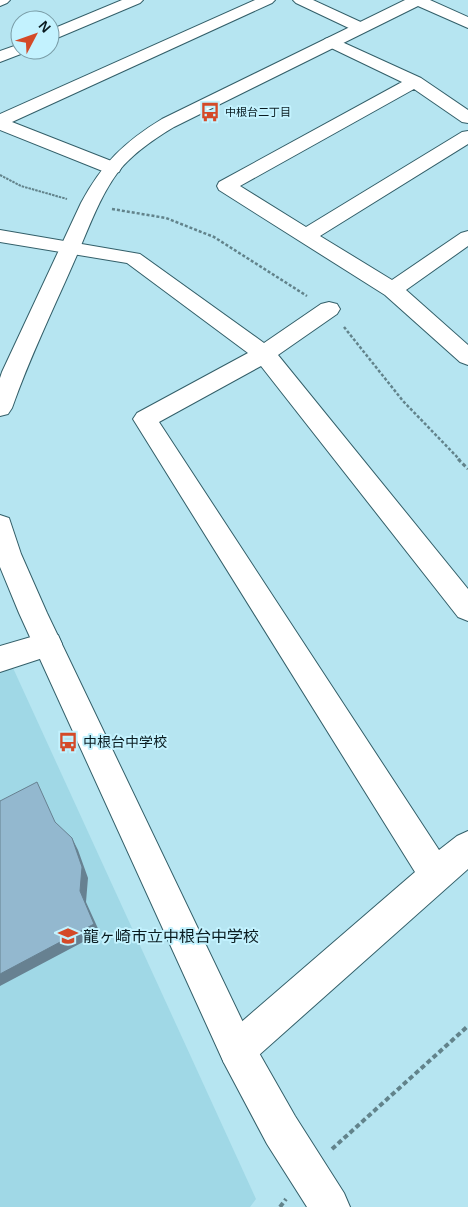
<svg xmlns="http://www.w3.org/2000/svg" width="468" height="1207" font-family="Helvetica,'Noto Sans JP',sans-serif">
	<style>
		.built { fill: #a0d8e6 }
		.lines { fill: none; stroke-linecap: round; stroke-linejoin: round }
		.street-casing { stroke: #335f69; stroke-width: 2 }
		.secondary-casing { stroke: #335f69; stroke-width: 2 }
		.path-far3 { stroke: #62838b; stroke-width: 2; stroke-dasharray: 2.5 1; stroke-linecap: butt }
		.path-far2 { stroke: #62838b; stroke-width: 2.5; stroke-dasharray: 3 2; stroke-linecap: butt }
		.path-far1 { stroke: #62838b; stroke-width: 3; stroke-dasharray: 4 2.5; stroke-linecap: butt }
		.path { stroke: #62838b; stroke-width: 4; stroke-dasharray: 5 3; stroke-linecap: butt }
		.street { fill: #fff; fill-rule: evenodd }
		.secondary { fill: #fff; fill-rule: evenodd }
		.shaded-wall { fill: #678191 }
		.building { fill: #93b8cf; stroke: #678191 }
		.labels { text-anchor: middle; stroke-width: 4; stroke-linejoin: round; paint-order: stroke }
		.far-poi-label { font-size: 11px; fill: #0a1c21; stroke: #c3f2fe; text-anchor: start }
		.poi-label { font-size: 14px; fill: #0a1c21; stroke: #c3f2fe; text-anchor: start }
		.near-poi-label { font-size: 16px; fill: #0a1c21; stroke: #c3f2fe; text-anchor: start }
	</style>
	<rect width="100%" height="100%" fill="#b6e5f1"/>
	<path class="built" d="M13,668L256,1199L250,1207H0V672Z"/>
	<g class="lines">
		<defs>
			<path id="street" d="M0,0H10L7,3L0,6Z
				M122,0H143L140,3L50,41V30Z
				M255,0H275L272,3L12,122L119,164L121,168L119,172L112,174L105,172L0,130V114Z
				M293,0H313L365,24L367,27L365,30H353L296,3Z
				M331,37L421,78L468,110V123L462,122L414,89L240,186L306,227L462,132L468,131V144L320,236L392,280L461,233L468,231V246L406,290L468,345V365L460,362L385,295L219,190L217,186L219,182L402,82L325,45L323,42L325,39Z
				M20,44V50H27L26,52L0,62V51Z
				M0,230L140,254L264,343L321,304L329,302L337,304L340,309L337,314L278,355L468,589V621L458,617L261,366L159,422L439,850L457,836L468,831V869L250,1063L237,1068L224,1063L219,1050L224,1037L415,872L133,419L137,413L248,353L127,263L0,242Z
				M48,632L58,635L62,644L58,653L0,672V646Z"/>
			<path id="secondary" d="M405,0H430L468,17V28L418,6L174,127C154,139 133,153 118,172C98,199 87,233 73,264C52,312 29,359 12,408L8,414L0,416V378L2,372L81,203C102,164 124,142 162,119Z
				M0,515L9,518L21,554L47,613L250,1037L295,1116L344,1193L350,1207H307L267,1144L224,1063L19,613L0,567Z"/>
		</defs>
		<use href="#street" class="street-casing"/>
		<use href="#secondary" class="secondary-casing"/>
		<path class="path-far3" d="M0,175L21,186L67,199"/>
		<path class="path-far2" d="M112,209L166,218L214,237L307,296
			M344,327L403,401L460,460"/>
		<path class="path-far1" d="M458,459L468,469"/>
		<path class="path" d="M332,1149L468,1026
			M280,1207L286,1199"/>
		<use href="#street" class="street"/>
		<use href="#secondary" class="secondary"/>
	</g>
	<path class="shaded-wall" d="M72,838L78,850L88,878L86,902L100,933L0,986V974L80,891Z"/>
	<path class="building" d="M37,782L55,822L72,838L82,867L80,891L94,924L0,974V801Z"/>
	<defs>
		<symbol id="bus-bare" viewBox="-9 -9 18 18"><path d="M-5-6H5V4H4V6H2V4H-2V6H-4V4H-5ZM-3.5-4V0h7V-4ZM-3.5 1.2v1.5H-2V1.2ZM2 1.2v1.5H3.5V1.2Z" fill="#d44a28" stroke="#c3f2fe" stroke-width="2.5" paint-order="stroke"/></symbol>
		<symbol id="school-bare" viewBox="-9 -9 18 18"><path d="M0-5L7-2L0 1L-7-2ZM-4 1L0 2.5L4 1V4Q0 6-4 4Z" fill="#d44a28" stroke="#c3f2fe" stroke-width="2.5" paint-order="stroke"/></symbol>
	</defs>
	<g fill-rule="evenodd">
		<use href="#bus-bare" x="196" y="98" width="28" height="28"/>
		<use href="#bus-bare" x="54" y="728" width="28" height="28"/>
		<use href="#school-bare" x="54" y="922" width="28" height="28"/>
	</g>
	<g class="labels">
		<g class="far-poi-label">
			<text x="225" y="116">中根台二丁目</text>
		</g>
		<g class="poi-label">
			<text x="83" y="747">中根台中学校</text>
		</g>
		<g class="near-poi-label">
			<text x="83" y="942">龍ヶ崎市立中根台中学校</text>
		</g>
	</g>
	<g transform="translate(35 35) rotate(49)"><circle r="24" fill="#c3f2fe" stroke="#799ca6"/>
	<path d="M0-4L9 19L0 12L-9 19Z" fill="#d44a28"/>
	<text y="-8" font-size="14" font-weight="bold" text-anchor="middle" fill="#0a1c21">N</text>
	</g>
</svg>
